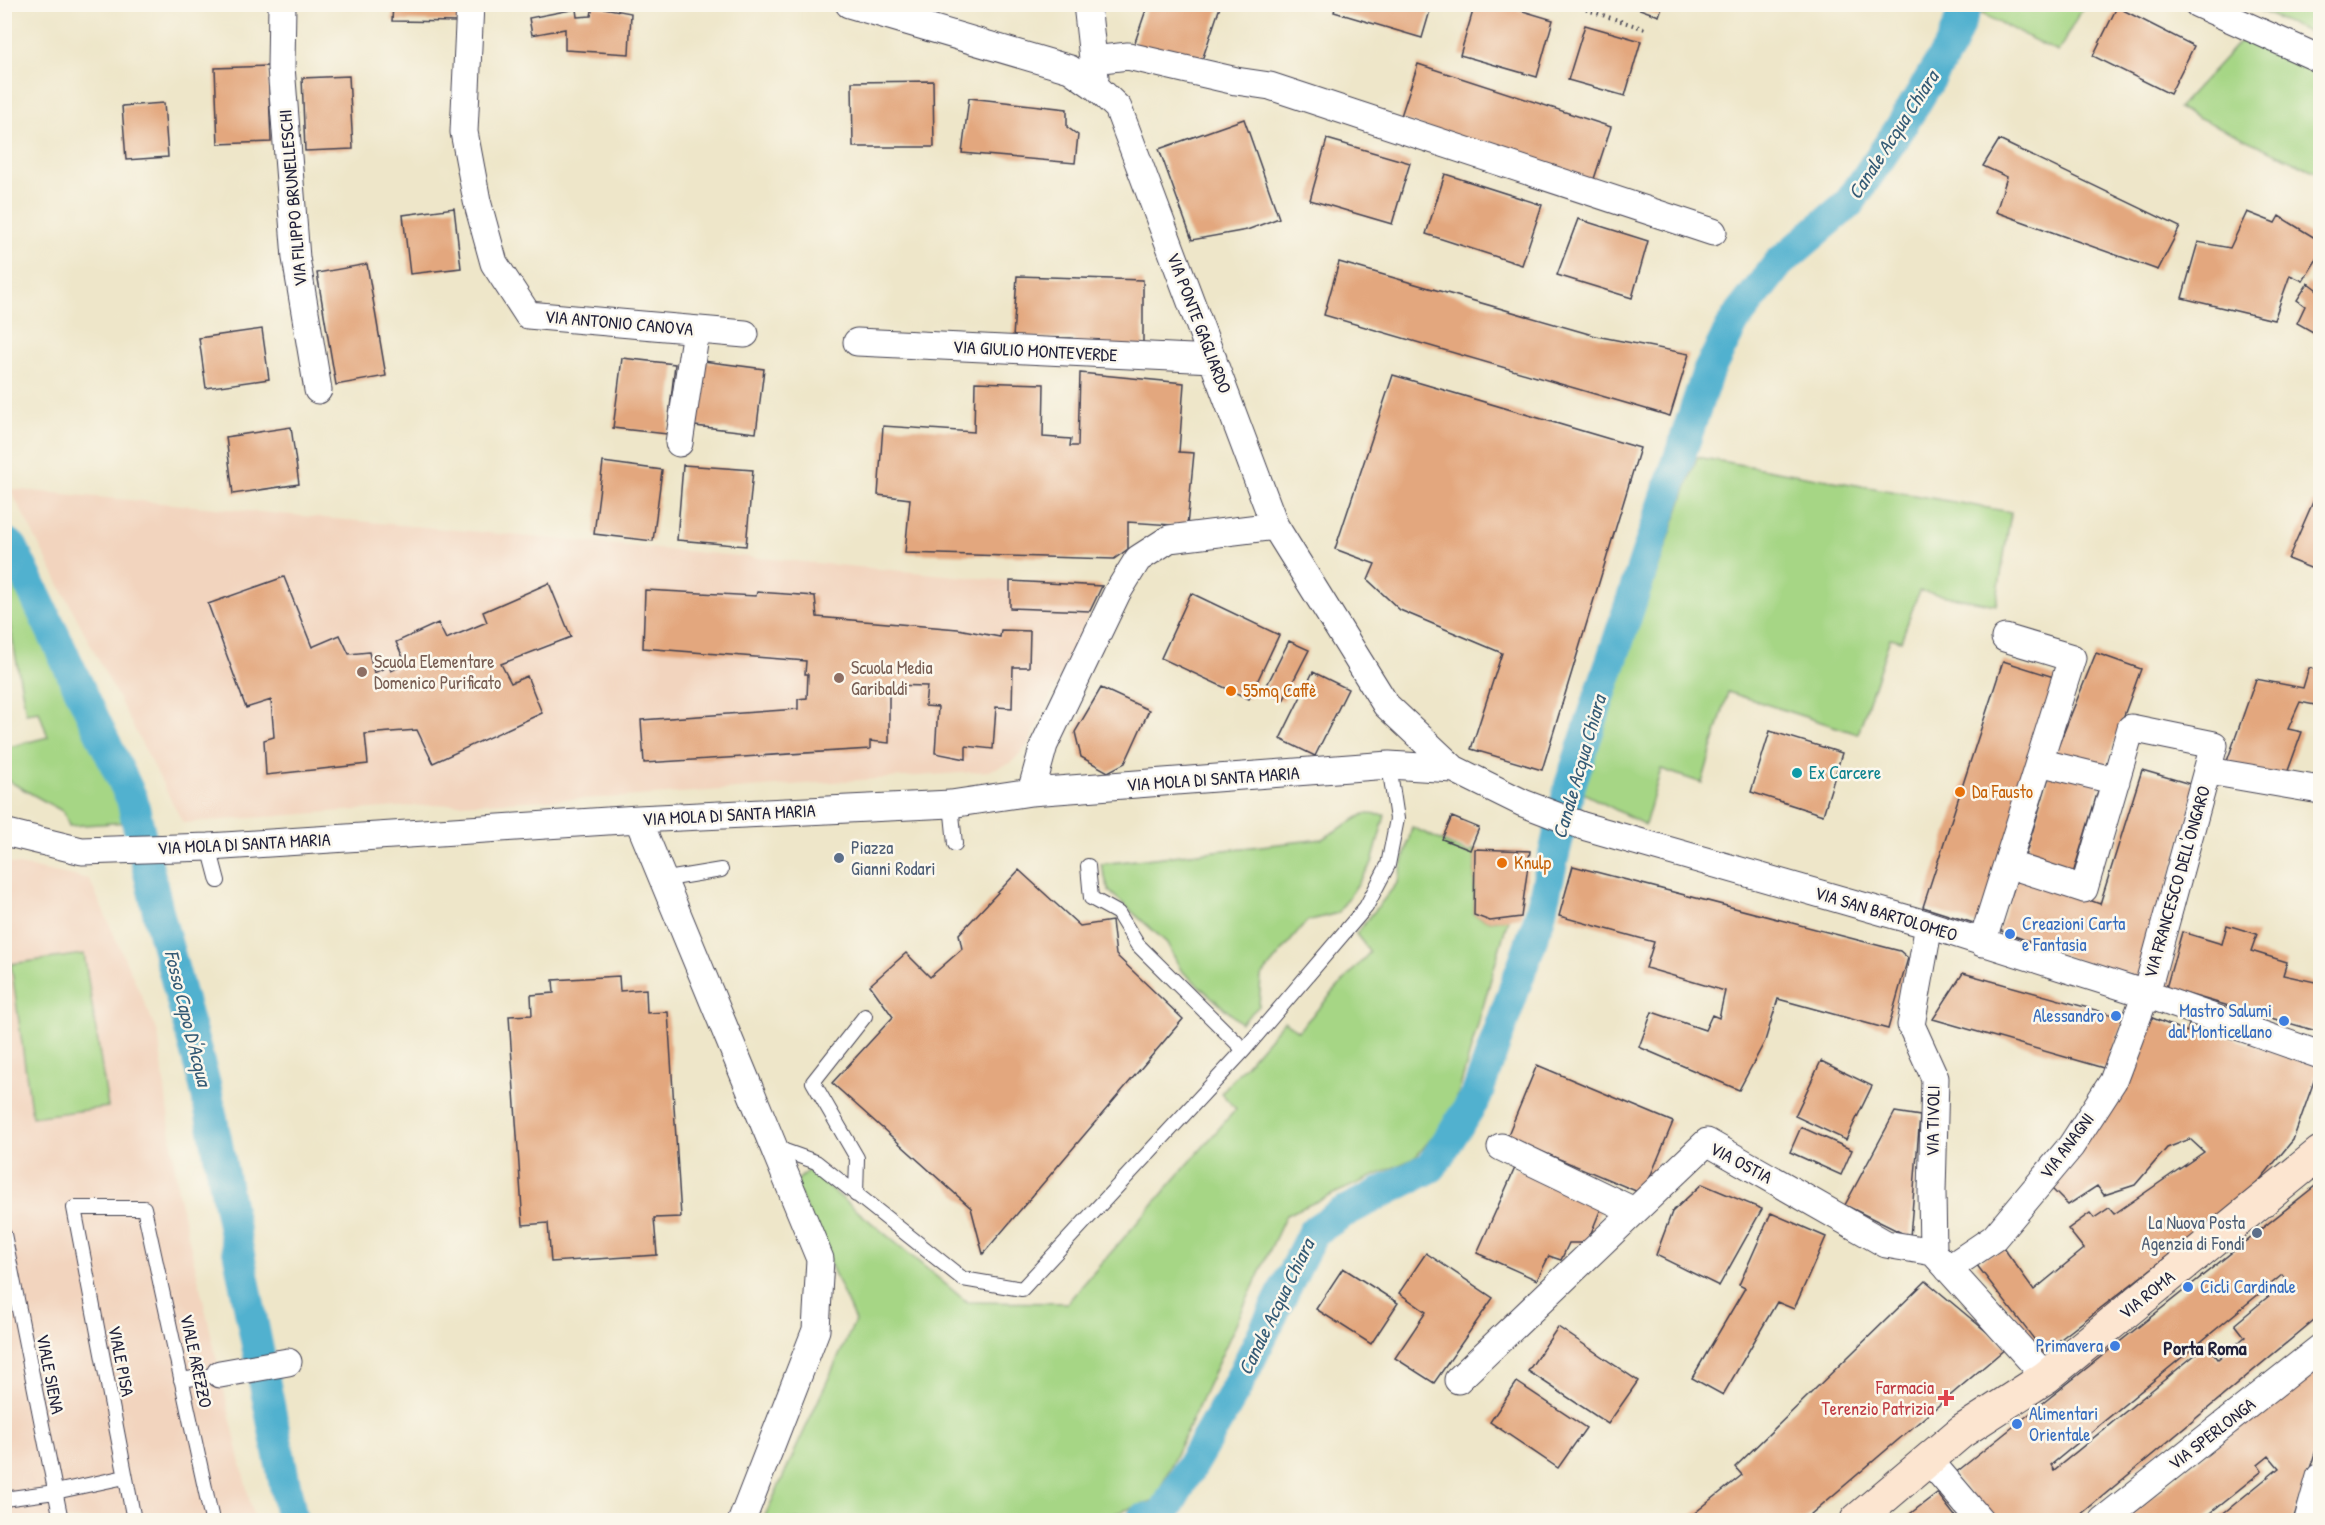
<svg xmlns="http://www.w3.org/2000/svg" width="2325" height="1525" font-family="'Patrick Hand',sans-serif">
	<style>
		.built { fill: #f2d4be }
		.green { fill: #a6d685; stroke: #647c60; stroke-width: 1.5 }
		.lines { fill: none; stroke-linecap: round; stroke-linejoin: round }
		.canal { stroke: #51b1cf; stroke-width: 32 }
		.building { fill: #e3a77e; fill-rule: evenodd }
		.lane-casing { stroke: #413f50; stroke-width: 16 }
		.street-casing { stroke: #413f50; stroke-width: 29 }
		.secondary-casing { stroke: #413f50; stroke-width: 35 }
		.path { stroke: #413f50; stroke-width: 4; stroke-dasharray: 1.5 4.5; stroke-linecap: butt }
		.lane { stroke: #fff; stroke-width: 14 }
		.street { stroke: #fff; stroke-width: 27 }
		.secondary { stroke: #fce5d0; stroke-width: 33 }
		.education-dot { fill: #8d6e63; stroke: #fbf7ec; stroke-width: 2 }
		.food-dot { fill: #e8710a; stroke: #fbf7ec; stroke-width: 2 }
		.culture-dot { fill: #0f9aa8; stroke: #fbf7ec; stroke-width: 2 }
		.service-dot { fill: #5c6f8a; stroke: #fbf7ec; stroke-width: 2 }
		.shop-dot { fill: #3f7fe0; stroke: #fbf7ec; stroke-width: 2 }
		.health-dot { fill: #e0444e; stroke: #fbf7ec; stroke-width: 2 }
		.labels { text-anchor: middle; stroke-width: 5; stroke-linejoin: round; paint-order: stroke }
		.street-label { font-size: 18px; fill: #22223b; stroke: #fbf7ec }
		.education-label { font-size: 18px; fill: #785e54; stroke: #fbf7ec; text-anchor: start }
		.food-label { font-size: 18px; fill: #c56008; stroke: #fbf7ec; text-anchor: start }
		.culture-label { font-size: 18px; fill: #0d838f; stroke: #fbf7ec; text-anchor: start }
		.service-label { font-size: 18px; fill: #4e5e75; stroke: #fbf7ec; text-anchor: start }
		.shop-label { font-size: 18px; fill: #366cbe; stroke: #fbf7ec; text-anchor: start }
		.health-label { font-size: 18px; fill: #be3a42; stroke: #fbf7ec; text-anchor: end }
		.water-label { font-size: 20px; font-style: italic; fill: #355b76; stroke: #fbf7ec }
		.neighbourhood-label { font-size: 20px; font-weight: bold; fill: #22223b; stroke: #fbf7ec }
	</style>
	<rect width="100%" height="100%" fill="#fbf7ec"/>
	<filter id="ink" filterUnits="userSpaceOnUse"><feTurbulence type="fractalNoise" baseFrequency=".0167" numOctaves="2"/><feDisplacementMap in="SourceGraphic" scale="12" xChannelSelector="R" yChannelSelector="G"/><feConvolveMatrix kernelMatrix="1 2 1 2 8 2 1 2 1" color-interpolation-filters="sRGB"/></filter>
	<filter id="wash" filterUnits="userSpaceOnUse"><feTurbulence type="fractalNoise" baseFrequency=".008" numOctaves="4" result="noise"/><feDisplacementMap in="SourceGraphic" scale="24" xChannelSelector="R" yChannelSelector="G"/><feGaussianBlur stdDeviation="1.35" result="paint"/><feColorMatrix in="noise" values="0 0 0 0 0 0 0 0 0 0 0 0 0 0 0 0 0 1.4 0 .05"/><feComposite in="paint" operator="in"/></filter>
	<g filter="url(#wash)">
		<rect width="100%" height="100%" fill="#eee6c9"/>
		<path class="built" d="M10,489L1010,581V608L1090,611L1028,745L1011,763L988,771L624,797L410,806L183,823Z
			M4,862L89,879L158,1033L178,1192L254,1520H5Z"/>
		<path class="green" d="M1979,4H2084V5L2058,52L1976,11Z
			M2247,5H2320V37Z
			M2243,38L2320,75V174L2178,108Z
			M1697,457L2011,512L1996,605L1919,591L1901,641L1890,638L1858,734L1728,692L1702,783L1661,769L1645,825L1581,792Z
			M13,568L129,822L69,826L64,812L5,779V748L48,737L39,711L26,713L5,598V571Z
			M1364,814L1385,815L1372,863L1338,913L1307,921L1261,977L1259,1006L1241,1023L1181,970L1167,943L1109,891L1101,864L1322,839Z
			M1412,827L1468,853L1475,849L1474,915L1490,921L1508,919L1453,1112L1415,1158L1286,1215L1155,1500L1111,1515L1106,1520H763L855,1321L795,1183L808,1170L967,1302L1067,1303L1236,1109L1221,1093L1284,1021L1298,1031L1370,952L1356,934L1398,882Z
			M84,954L108,1107L32,1117L11,964Z"/>
		<g class="lines">
			<path class="canal" d="M4,542L12,547L132,799L160,920L205,1085L292,1520
				M1142,1520L1162,1516L1235,1390L1313,1232L1342,1213L1431,1167L1476,1097L1539,919L1570,785L1707,374L1735,320L1779,263L1849,203L1897,133L1950,46L1967,4"/>
		</g>
		<g id="blocks">
			<path class="building" d="M306,4H351V8Z
				M393,4H460L459,22L392,21Z
				M1148,4H1221L1200,66L1134,45Z
				M1336,4H1432L1422,38L1334,12Z
				M1475,4H1499L1553,20L1537,77L1460,55Z
				M1626,4H1663L1659,16Z
				M593,6L631,13L629,54L565,50V29L532,35L529,18L576,9L577,17L591,16Z
				M2117,7L2194,46L2170,94L2093,56Z
				M1585,25L1641,41L1625,96L1568,80Z
				M1418,64L1611,127L1593,182L1400,119Z
				M268,66L271,142L218,144L215,68Z
				M349,76L353,149L305,151L302,78Z
				M933,81L934,147H853L852,82Z
				M969,98L1067,109V127L1078,135L1075,163L962,153Z
				M164,103L168,157L126,160L122,106Z
				M1244,119L1279,218L1247,230L1192,240L1159,149Z
				M1327,139L1410,163L1392,224L1310,200Z
				M1999,140L2180,227L2158,270L1996,212L2007,177L1983,166Z
				M1445,174L1542,205L1522,265L1426,234Z
				M454,208L461,268L410,274L403,215Z
				M2247,212L2275,223L2279,216L2320,241V254L2303,281L2290,275L2274,320L2182,298L2198,242L2230,248Z
				M1578,219L1648,241L1632,298L1557,275Z
				M1339,262L1596,336L1689,354L1670,416L1324,315Z
				M367,264L386,376L336,385L317,273Z
				M1017,276L1143,280V351L1081,348L1072,338H1013Z
				M2308,283L2320,292V336L2297,323L2305,306L2297,300Z
				M262,329L269,379L206,388L199,338Z
				M622,358L675,364L667,434L613,428Z
				M703,361L764,369L756,433L695,426Z
				M1080,373L1184,383L1179,452L1194,453L1187,526L1128,522V549L1114,559L905,553L910,499L878,495L883,426L974,432L975,382L1044,384L1043,437L1071,439L1070,446H1078Z
				M1393,375L1640,448L1542,770L1471,749L1502,653L1400,610L1368,580L1375,564L1335,549Z
				M291,427L299,484L233,494L226,437Z
				M603,462L662,470L653,541L594,534Z
				M683,465L753,470L746,546L677,540Z
				M2313,502L2320,505V572L2288,559Z
				M284,577L312,647L340,635L349,654L369,652L374,673L389,666L391,671L406,664L396,642L438,623L446,639L487,622L483,612L549,583L571,637L501,664L511,683L527,676L542,713L433,763L417,730L365,734L368,764L266,775L264,740L274,737L271,700L246,708L208,604Z
				M1010,581L1102,586L1090,611L1010,608Z
				M645,590L756,596L757,592L815,596L817,617L958,629L1000,637L1001,630L1030,631L1029,667H1013L1012,708L996,707L993,749L966,746V759L935,753L938,707L925,706L927,686L889,685V743L870,741V749L644,763L641,720L798,709V699L807,698L808,674H805L806,661L643,648Z
				M1191,593L1279,635L1249,699L1161,658Z
				M1289,641L1309,650L1283,701L1264,691Z
				M2096,653L2141,669L2103,773L2053,759Z
				M2003,661L2060,679L1980,925L1923,907Z
				M2309,668L2320,670V706L2300,702L2288,729L2302,732L2285,779L2226,764L2256,679L2303,688Z
				M1313,672L1348,689L1315,756L1280,739Z
				M1101,688L1149,710L1125,763L1108,772L1081,757L1075,732Z
				M1770,731L1842,753L1823,815L1751,792Z
				M2051,770L2100,784L2072,877L2023,863Z
				M2142,770L2197,786L2141,978L2081,961L1999,930L2019,874L2100,904Z
				M1452,817L1479,828L1470,850L1442,839Z
				M1475,849L1530,851L1521,917L1490,921L1474,915Z
				M1573,866L1900,951L1908,958L1888,1029L1778,999L1765,1041L1739,1090L1639,1047L1652,1012L1705,1030L1712,1015L1719,1018L1725,991L1646,968L1654,942L1559,916Z
				M1019,870L1080,926L1112,921L1116,955L1183,1019L983,1254L971,1208L832,1083L893,1017L870,985L906,953L930,977L962,949L959,934Z
				M2227,925L2257,934L2251,951L2287,962L2283,975L2320,983V1032L2166,988L2182,932L2222,944Z
				M1963,973L2124,1018L2107,1069L1933,1019Z
				M619,976L620,991L646,989L647,1013L668,1012L681,1217L654,1218L657,1255L551,1262L548,1223L523,1225L509,1016L532,1015L531,995L554,993L553,980Z
				M2150,1017L2187,1032L2189,1024L2319,1067L2293,1140L2249,1193L2044,1352L1976,1264L2003,1247L2034,1290L2084,1249L2068,1229L2090,1213L2094,1218L2109,1208L2114,1214L2204,1152L2190,1139L2167,1148L2135,1185L2104,1195L2097,1186L2068,1205L2049,1186Z
				M1821,1061L1872,1086L1846,1140L1795,1116Z
				M1537,1065L1673,1122L1643,1194L1507,1137Z
				M1895,1112L1920,1116L1910,1237L1845,1205Z
				M1801,1127L1852,1150L1841,1175L1790,1152Z
				M1515,1168L1602,1206L1587,1243H1569L1561,1260L1549,1256L1537,1280L1477,1253Z
				M2320,1182V1315L2074,1520H1991L1954,1474ZM2282,1275L2287,1281L2235,1324L2245,1337L2218,1359L2207,1345L2054,1470L2051,1465Z
				M1702,1184L1762,1209L1719,1286L1656,1255L1672,1212Z
				M1771,1213L1826,1237L1794,1309L1777,1302L1723,1395L1692,1378L1745,1288L1739,1285Z
				M1426,1253L1493,1298L1434,1383L1395,1358L1426,1312L1399,1293Z
				M1343,1268L1398,1303L1371,1344L1316,1309Z
				M1926,1281L2006,1348L1804,1520H1686L1742,1475L1735,1467Z
				M1558,1327L1638,1381L1608,1424L1528,1371Z
				M2320,1362V1438L2293,1520H2215L2279,1468L2269,1456L2258,1465L2262,1471L2201,1520H2125Z
				M1517,1382L1586,1428L1558,1468L1490,1422Z
				M1937,1493L1958,1520H1902Z"/>
		</g>
	</g>
	<g filter="url(#ink)">
		<use href="#blocks" fill-opacity="0" stroke="#413f50" stroke-width="1.5"/>
		<g class="lines">
			<defs>
				<path id="lane" d="M951,804L955,844
					M209,847L218,881
					M1088,866L1091,898L1118,913L1137,944L1244,1050
					M661,880L721,870
					M774,1147L816,1162L963,1279L1022,1289L1244,1050L1366,907L1388,865L1397,819L1389,765
					M856,1195L857,1158L813,1082L865,1016
					M4,1234L61,1520
					M181,1380L220,1374
					M4,1499L55,1492L125,1477
					M134,1520L74,1208H144L212,1520"/>
				<path id="street" d="M282,4L281,67L296,258L318,390
					M470,4L464,132L477,201L494,263L528,315L745,334
					M849,4L1070,69L1096,87L1118,108L1275,526L1386,705L1454,769L1523,803L1583,826L1929,925L2146,994L2320,1055
					M1087,4L1095,77
					M2198,4L2320,59
					M1093,60L1128,56L1236,81L1270,86L1713,232
					M857,342L1213,359
					M679,443L696,330
					M2039,762L2116,781
					M2209,771L2320,790
					M1031,792L1044,745L1117,593L1138,559L1169,539L1275,526
					M638,819L820,1259L816,1330L742,1520
					M4,832L82,851L209,847L638,819L951,804L1031,792L1389,765L1454,769
					M1929,925L1911,1025L1935,1078L1932,1192L1933,1252
					M1982,943L2072,658L2005,638
					M1501,1147L1634,1211
					M1948,1269L1994,1238L2071,1146L2113,1081L2146,994L2214,745L2131,728L2084,889L2007,864
					M220,1374L288,1362
					M1458,1380L1707,1142L1886,1244L1933,1252L2046,1377
					M1929,1460L1980,1520
					M2103,1520L2320,1348
					M2308,1520L2320,1477"/>
				<path id="secondary" d="M1857,1520L1961,1432L2046,1377L2320,1153"/>
			</defs>
			<use href="#lane" class="lane-casing"/>
			<use href="#street" class="street-casing"/>
			<use href="#secondary" class="secondary-casing"/>
			<path class="path" d="M1569,4L1645,29"/>
			<use href="#lane" class="lane"/>
			<use href="#street" class="street"/>
			<use href="#secondary" class="secondary"/>
		</g>
	</g>
	<g class="education-dot">
		<circle cx="362" cy="672" r="6"/>
		<circle cx="839" cy="678" r="6"/>
	</g>
	<g class="food-dot">
		<circle cx="1231" cy="691" r="6"/>
		<circle cx="1960" cy="792" r="6"/>
		<circle cx="1502" cy="863" r="6"/>
	</g>
	<circle class="culture-dot" cx="1797" cy="773" r="6"/>
	<g class="service-dot">
		<circle cx="839" cy="858" r="6"/>
		<circle cx="2257" cy="1233" r="6"/>
	</g>
	<g class="shop-dot">
		<circle cx="2010" cy="934" r="6"/>
		<circle cx="2116" cy="1016" r="6"/>
		<circle cx="2284" cy="1021" r="6"/>
		<circle cx="2188" cy="1287" r="6"/>
		<circle cx="2115" cy="1346" r="6"/>
		<circle cx="2017" cy="1424" r="6"/>
	</g>
	<path class="health-dot" d="M1943 1389h6v6h6v6h-6v6h-6v-6h-6v-6h6z"/>
	<g class="labels">
		<g class="street-label">
			<text transform="translate(293 198) rotate(-95)" y="6">VIA FILIPPO BRUNELLESCHI</text>
			<text transform="translate(619 323) rotate(5)" y="6">VIA ANTONIO CANOVA</text>
			<text transform="translate(1199 323) rotate(69)" y="6">VIA PONTE GAGLIARDO</text>
			<text transform="translate(1035 351) rotate(3)" y="6">VIA GIULIO MONTEVERDE</text>
			<text transform="translate(1213 779) rotate(-4)" y="6">VIA MOLA DI SANTA MARIA</text>
			<text transform="translate(729 815) rotate(-3)" y="6">VIA MOLA DI SANTA MARIA</text>
			<text transform="translate(244 844) rotate(-3)" y="6">VIA MOLA DI SANTA MARIA</text>
			<text transform="translate(2177 882) rotate(-74)" y="6">VIA FRANCESCO DELL'ONGARO</text>
			<text transform="translate(1886 914) rotate(17)" y="6">VIA SAN BARTOLOMEO</text>
			<text transform="translate(1933 1121) rotate(-89)" y="6">VIA TIVOLI</text>
			<text transform="translate(2067 1146) rotate(-53)" y="6">VIA ANAGNI</text>
			<text transform="translate(1741 1163) rotate(28)" y="6">VIA OSTIA</text>
			<text transform="translate(2147 1295) rotate(-39)" y="6">VIA ROMA</text>
			<text transform="translate(121 1361) rotate(79)" y="6">VIALE PISA</text>
			<text transform="translate(196 1361) rotate(78)" y="6">VIALE AREZZO</text>
			<text transform="translate(50 1374) rotate(79)" y="6">VIALE SIENA</text>
			<text transform="translate(2212 1434) rotate(-38)" y="6">VIA SPERLONGA</text>
		</g>
		<g class="education-label">
			<text x="374" y="668">Scuola Elementare<tspan x="374" dy="21">Domenico Purificato</tspan></text>
			<text x="851" y="674">Scuola Media<tspan x="851" dy="21">Garibaldi</tspan></text>
		</g>
		<g class="food-label">
			<text x="1243" y="697">55mq Caffè</text>
			<text x="1972" y="798">Da Fausto</text>
			<text x="1514" y="869">Knulp</text>
		</g>
		<g class="culture-label">
			<text x="1809" y="779">Ex Carcere</text>
		</g>
		<g class="service-label">
			<text x="851" y="854">Piazza<tspan x="851" dy="21">Gianni Rodari</tspan></text>
			<text x="2245" y="1229" text-anchor="end">La Nuova Posta<tspan x="2245" dy="21">Agenzia di Fondi</tspan></text>
		</g>
		<g class="shop-label">
			<text x="2022" y="930">Creazioni Carta<tspan x="2022" dy="21">e Fantasia</tspan></text>
			<text x="2272" y="1017" text-anchor="end">Mastro Salumi<tspan x="2272" dy="21">dal Monticellano</tspan></text>
			<text x="2104" y="1022" text-anchor="end">Alessandro</text>
			<text x="2200" y="1293">Cicli Cardinale</text>
			<text x="2103" y="1352" text-anchor="end">Primavera</text>
			<text x="2029" y="1420">Alimentari<tspan x="2029" dy="21">Orientale</tspan></text>
		</g>
		<g class="health-label">
			<text x="1934" y="1394">Farmacia<tspan x="1934" dy="21">Terenzio Patrizia</tspan></text>
		</g>
		<g class="water-label">
			<text transform="translate(1893 135) rotate(-57)" y="7">Canale Acqua Chiara</text>
			<text transform="translate(1579 767) rotate(-74)" y="7">Canale Acqua Chiara</text>
			<text transform="translate(188 1018) rotate(76)" y="7">Fosso Capo D'Acqua</text>
			<text transform="translate(1276 1307) rotate(-64)" y="7">Canale Acqua Chiara</text>
		</g>
		<g class="neighbourhood-label">
			<text x="2205" y="1355">Porta Roma</text>
		</g>
	</g>
	<rect width="2325" height="1525" fill="none" stroke="#fbf7ec" stroke-width="24"/>
</svg>
